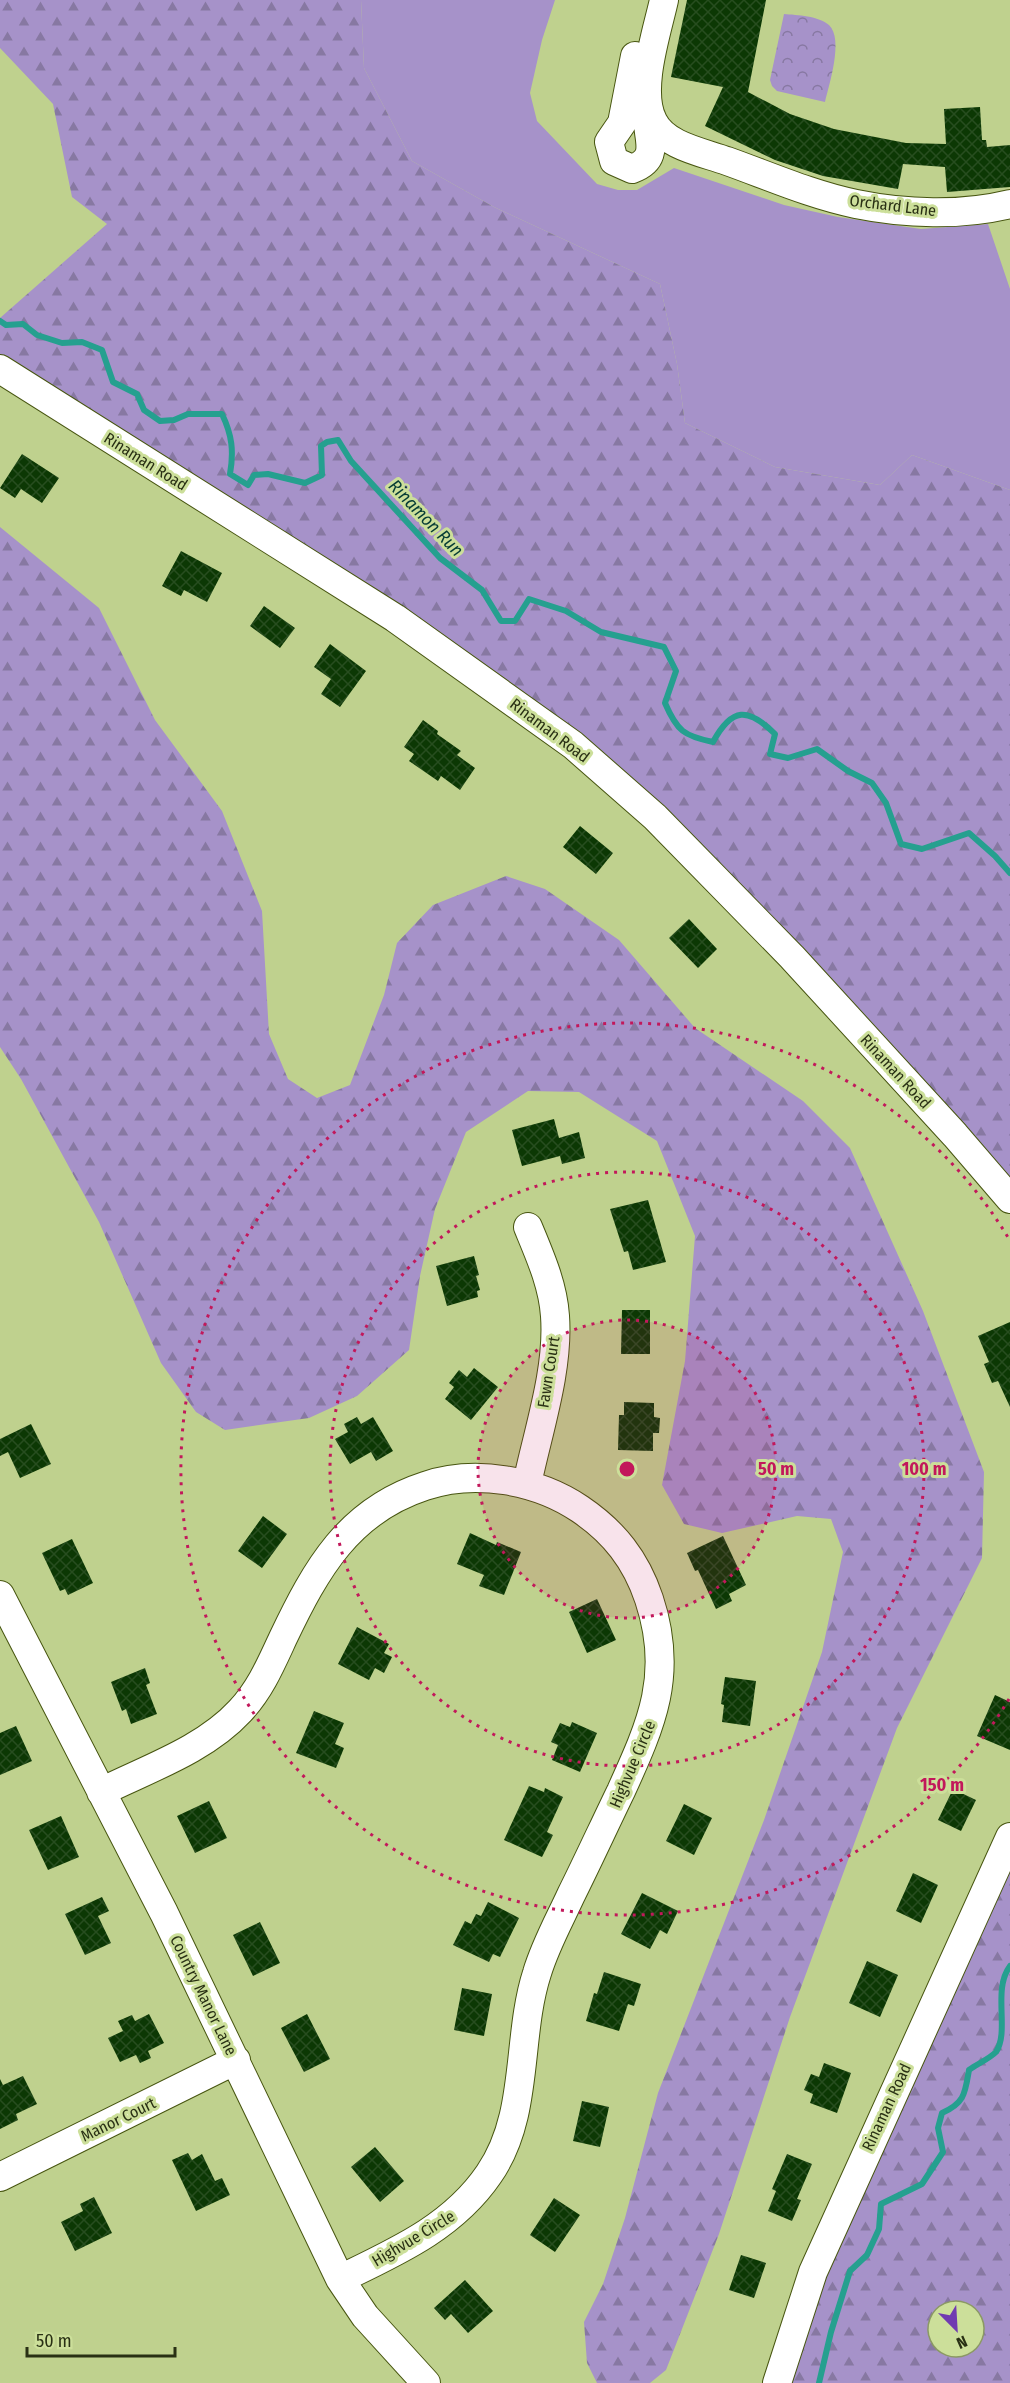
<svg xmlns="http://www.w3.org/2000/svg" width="1010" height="2383" font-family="'Fira Sans Condensed',sans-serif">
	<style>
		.grass { fill: #a692c9 }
		.forest { fill: url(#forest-firs); fill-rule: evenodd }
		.park { fill: url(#park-crowns) }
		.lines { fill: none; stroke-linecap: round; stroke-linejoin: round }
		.stream { stroke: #25a08f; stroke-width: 6 }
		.building { fill: url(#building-cross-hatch) }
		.minor-casing { stroke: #475510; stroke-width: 30 }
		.minor { stroke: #fff; stroke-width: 28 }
		.ring { fill: none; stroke: #c2185b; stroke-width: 3; stroke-dasharray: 3 6 }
		.labels { text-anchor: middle; stroke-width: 6; stroke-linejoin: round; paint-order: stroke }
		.street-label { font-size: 16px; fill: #293014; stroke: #ccdf9a }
		.water-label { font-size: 18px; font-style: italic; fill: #063c35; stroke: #ccdf9a }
		.centre { fill: #c2185b; stroke: #ccdf9a; stroke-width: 3 }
		.ring-label { font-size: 18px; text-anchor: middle; font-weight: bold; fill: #c2185b; stroke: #ccdf9a; stroke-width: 6; stroke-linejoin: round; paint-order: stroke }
	</style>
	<defs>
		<pattern id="forest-firs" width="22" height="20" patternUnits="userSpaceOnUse" patternTransform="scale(1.5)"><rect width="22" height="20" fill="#a692c9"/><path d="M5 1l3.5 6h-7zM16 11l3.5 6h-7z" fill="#8778a2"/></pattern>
		<pattern id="park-crowns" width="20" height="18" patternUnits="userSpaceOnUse" patternTransform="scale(1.5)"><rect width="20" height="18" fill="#a692c9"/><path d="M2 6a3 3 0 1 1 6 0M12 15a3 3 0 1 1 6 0" fill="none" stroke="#8778a2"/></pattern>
		<pattern id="building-cross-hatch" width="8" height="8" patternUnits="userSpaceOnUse" patternTransform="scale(1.5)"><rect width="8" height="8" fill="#0c3804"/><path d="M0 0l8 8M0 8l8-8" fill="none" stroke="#274d1f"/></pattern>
	</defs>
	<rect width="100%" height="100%" fill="#bfd18e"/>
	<path class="grass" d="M361,0H555L542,40L530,93L537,121L597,184L618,190H637L674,168L784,205L838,217L921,229L988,224L1010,289V490L912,455L880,485L775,467L685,423L677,364L660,284L494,207L412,161L364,68Z"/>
	<path class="forest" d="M0,0H361L364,68L412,161L494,207L660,284L677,364L685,423L775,467L880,485L912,455L1010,490V1199L573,745L0,369V318L107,224L72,197L53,104L0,48Z
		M0,527L99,608L155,720L222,811L262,911L269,1034L288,1079L317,1098L350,1085L384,995L397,943L433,905L506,876L545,889L619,940L695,1028L803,1101L850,1148L923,1311L984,1472L982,1558L897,1728L790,2017L719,2234L666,2370L650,2383H597L587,2363L584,2322L603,2284L625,2218L658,2093L764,1820L822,1652L843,1552L831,1519L797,1516L722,1533L684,1524L662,1485L685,1361L695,1236L657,1141L579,1092L528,1091L466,1132L435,1209L420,1276L409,1350L357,1396L309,1418L225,1430L196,1412L161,1363L99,1222L21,1079L0,1047Z
		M1010,1837V2383H777ZM938,2311H974V2347H938Z"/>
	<path class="park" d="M784,14C797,15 819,16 829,25C844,39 829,85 825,102L777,91L772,86L770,80Z"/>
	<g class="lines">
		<path class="stream" d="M0,321L6,325L23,324L37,335L62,343L82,342L102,350L113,382L137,394L144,410L160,421L174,420L188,414H222C232,435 234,451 230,474L248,485L254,475L268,474L305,483L322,475L321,446L327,442L338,440L351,461L440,558L482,590L501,621H515L529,599L566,611L601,632L664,647L676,671L665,703C677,731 684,736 713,742C732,707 748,707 775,734L770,754L788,758L817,749L848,771L872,783L886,803L901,844L922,849L969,833L995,856L1010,873
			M819,2383L831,2332L850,2271L867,2255L879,2229L881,2204L922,2184L943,2152L938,2128L942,2113C965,2103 965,2093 969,2070C977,2064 989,2059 996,2052C1010,2031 992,1990 1010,1966"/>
	</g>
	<path class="building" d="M687,0H766L748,92L790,114L834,129L906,143L946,144L944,109L980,107L982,140H986L987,147L1010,145V187L947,192L945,167L903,164L898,189L823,176L775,160L705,126L723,87L671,77Z
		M22,454L59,478L42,503L21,489L15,498L0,488Z
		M181,551L222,573L207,602L184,590L181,596L162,586Z
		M264,606L295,628L280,648L250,626Z
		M330,644L366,671L340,707L321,694L331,679L314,667Z
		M423,720L438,731L437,734L461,751L457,755L475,768L460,790L441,776L438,781L409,761L414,754L404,747Z
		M580,826L613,853L596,874L563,847Z
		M689,919L717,949L698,968L669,938Z
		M554,1119L559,1138L579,1132L585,1158L562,1164L560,1156L522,1166L512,1130Z
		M648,1200L666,1262L633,1270L628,1251L624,1252L610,1209Z
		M474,1256L479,1275L476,1276L480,1290L477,1291L478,1297L447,1306L436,1266Z
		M622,1310H650V1354H621Z
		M1010,1322V1407L998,1381L992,1383L984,1364L989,1362L978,1336Z
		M474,1368L498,1387L471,1420L445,1399L454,1387L449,1383L459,1370L467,1377Z
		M624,1402L654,1403V1417L660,1418L659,1433H653V1451L618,1450L619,1415H624Z
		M357,1417L361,1424L373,1417L393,1451L376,1461L371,1452L350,1464L335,1439L348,1432L344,1424Z
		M31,1424L51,1464L20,1478L8,1452L0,1456V1439Z
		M263,1516L287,1534L262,1568L238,1551Z
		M470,1533L496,1545L497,1542L521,1552L504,1595L479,1586L484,1575L457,1564Z
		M723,1536L746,1585L729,1594L732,1601L716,1609L698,1570L695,1571L687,1553Z
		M72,1539L93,1583L68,1595L65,1589L60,1591L42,1553Z
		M597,1599L616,1640L587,1653L569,1612Z
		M357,1627L389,1644L384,1653L392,1657L384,1673L375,1668L369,1680L338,1664Z
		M145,1668L150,1683L146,1685L157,1714L131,1724L126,1709L122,1711L111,1682Z
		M725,1677L756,1681L750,1726L722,1722L724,1705L721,1704Z
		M995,1695L1010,1702V1750L977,1736Z
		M314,1711L344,1723L335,1744L344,1748L336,1768L296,1753Z
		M572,1722L597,1733L580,1772L552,1760L558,1745L551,1742L560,1723L570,1727Z
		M16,1726L32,1761L0,1775V1733Z
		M529,1786L544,1792L545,1788L563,1797L547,1832L553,1835L542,1857L504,1840Z
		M953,1789L976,1800L961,1831L938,1820Z
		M209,1801L227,1838L195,1853L177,1816Z
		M684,1804L712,1818L694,1855L666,1841Z
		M61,1816L79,1857L48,1870L29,1830Z
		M913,1873L938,1885L921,1923L896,1911Z
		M642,1893L678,1911L667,1934L660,1930L650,1949L621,1934Z
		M102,1897L109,1911L98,1916L111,1943L85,1955L65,1914Z
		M488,1902L519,1918L500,1957L493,1954L489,1962L453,1945L465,1921L471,1924L476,1914L481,1916Z
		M260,1922L280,1963L253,1976L233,1935Z
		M867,1961L898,1975L880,2017L849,2003Z
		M604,1972L641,1984L634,2006L628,2004L619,2031L586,2021L594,1993L597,1994Z
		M462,1988L492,1994L484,2036L454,2030Z
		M149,2014L164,2043L148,2051L151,2058L140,2063L136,2055L120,2062L108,2038L123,2031L118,2021L132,2015L135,2021Z
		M307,2014L330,2059L304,2072L281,2028Z
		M824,2063L851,2073L837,2113L810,2103L813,2094L804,2090L811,2074L819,2077Z
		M23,2076L37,2104L16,2114L18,2120L0,2129V2079L3,2085Z
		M582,2101L609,2107L600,2147L573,2141Z
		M375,2147L404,2181L380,2202L351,2167Z
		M188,2153L192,2160L202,2154L215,2181L222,2178L230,2195L196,2211L172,2160Z
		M787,2154L812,2164L797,2199L801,2200L792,2221L768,2211L776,2191L772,2189Z
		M94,2197L112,2233L75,2251L61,2222L83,2211L80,2204Z
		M554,2198L580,2215L555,2252L530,2235Z
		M741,2255L766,2263L754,2298L729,2290Z
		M465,2280L493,2311L468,2333L451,2314L445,2320L434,2308Z"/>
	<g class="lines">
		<defs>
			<path id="minor" d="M664,0C657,32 637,90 653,121C665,146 702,152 727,161C769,176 812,195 856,204C905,214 961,216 1010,204
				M635,56L622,123L609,142L614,161L632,169C663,158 645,136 648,113
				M0,369L395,618L573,745L655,817L792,957L955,1135L1010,1199
				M527,1484C538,1431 559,1370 555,1316C553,1285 540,1256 528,1227
				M0,1595L164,1913L340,2279L365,2316L426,2383
				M101,1792C147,1769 204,1750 240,1711C260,1690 271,1664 283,1638C316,1569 348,1511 425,1486C475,1469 537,1480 580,1509C614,1532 636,1560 649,1599C674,1674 652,1723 621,1791C604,1826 588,1861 571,1895C559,1921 545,1946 537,1973C516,2038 530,2115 489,2174C453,2227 396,2252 340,2279
				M0,2177L236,2060
				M777,2383L813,2272L1010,1837"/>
		</defs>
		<use href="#minor" class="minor-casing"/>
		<use href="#minor" class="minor"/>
	</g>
	<circle cx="627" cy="1469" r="149" fill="#c2185b" fill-opacity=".12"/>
	<g class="ring">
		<circle cx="627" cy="1469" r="149"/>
		<circle cx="627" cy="1469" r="297"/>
		<path d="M1009 1699A446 446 0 1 1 1009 1239"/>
	</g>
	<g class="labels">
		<g class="street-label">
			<text transform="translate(893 205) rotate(7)" y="6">Orchard Lane</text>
			<text transform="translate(146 461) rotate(32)" y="6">Rinaman Road</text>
			<text transform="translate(550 730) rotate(37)" y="6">Rinaman Road</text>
			<text transform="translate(896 1071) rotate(47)" y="6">Rinaman Road</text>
			<text transform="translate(548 1372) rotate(-81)" y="6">Fawn Court</text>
			<text transform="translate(632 1764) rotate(-67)" y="6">Highvue Circle</text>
			<text transform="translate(204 1995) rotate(64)" y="6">Country Manor Lane</text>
			<text transform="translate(886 2107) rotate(-65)" y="6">Rinaman Road</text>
			<text transform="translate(118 2119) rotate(-26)" y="6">Manor Court</text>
			<text transform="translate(413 2238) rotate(-31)" y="6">Highvue Circle</text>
		</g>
		<g class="water-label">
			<text transform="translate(426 518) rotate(46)" y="6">Rinamon Run</text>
		</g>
	</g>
	<circle cx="627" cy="1469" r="9" class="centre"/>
	<g class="ring-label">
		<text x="776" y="1475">50 m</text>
		<text x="924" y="1475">100 m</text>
		<text x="942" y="1791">150 m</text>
	</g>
	<g transform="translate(956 2329) rotate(156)"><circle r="28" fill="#ccdf9a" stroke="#8b9964" stroke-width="1.5"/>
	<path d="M0-4.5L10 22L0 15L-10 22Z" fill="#703ab1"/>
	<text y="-9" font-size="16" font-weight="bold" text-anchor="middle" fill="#293014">N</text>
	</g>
	<path d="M27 2347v9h148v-9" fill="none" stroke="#293014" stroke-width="3"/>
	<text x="36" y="2347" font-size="18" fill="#293014" stroke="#ccdf9a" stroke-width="4.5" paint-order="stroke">50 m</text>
</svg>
